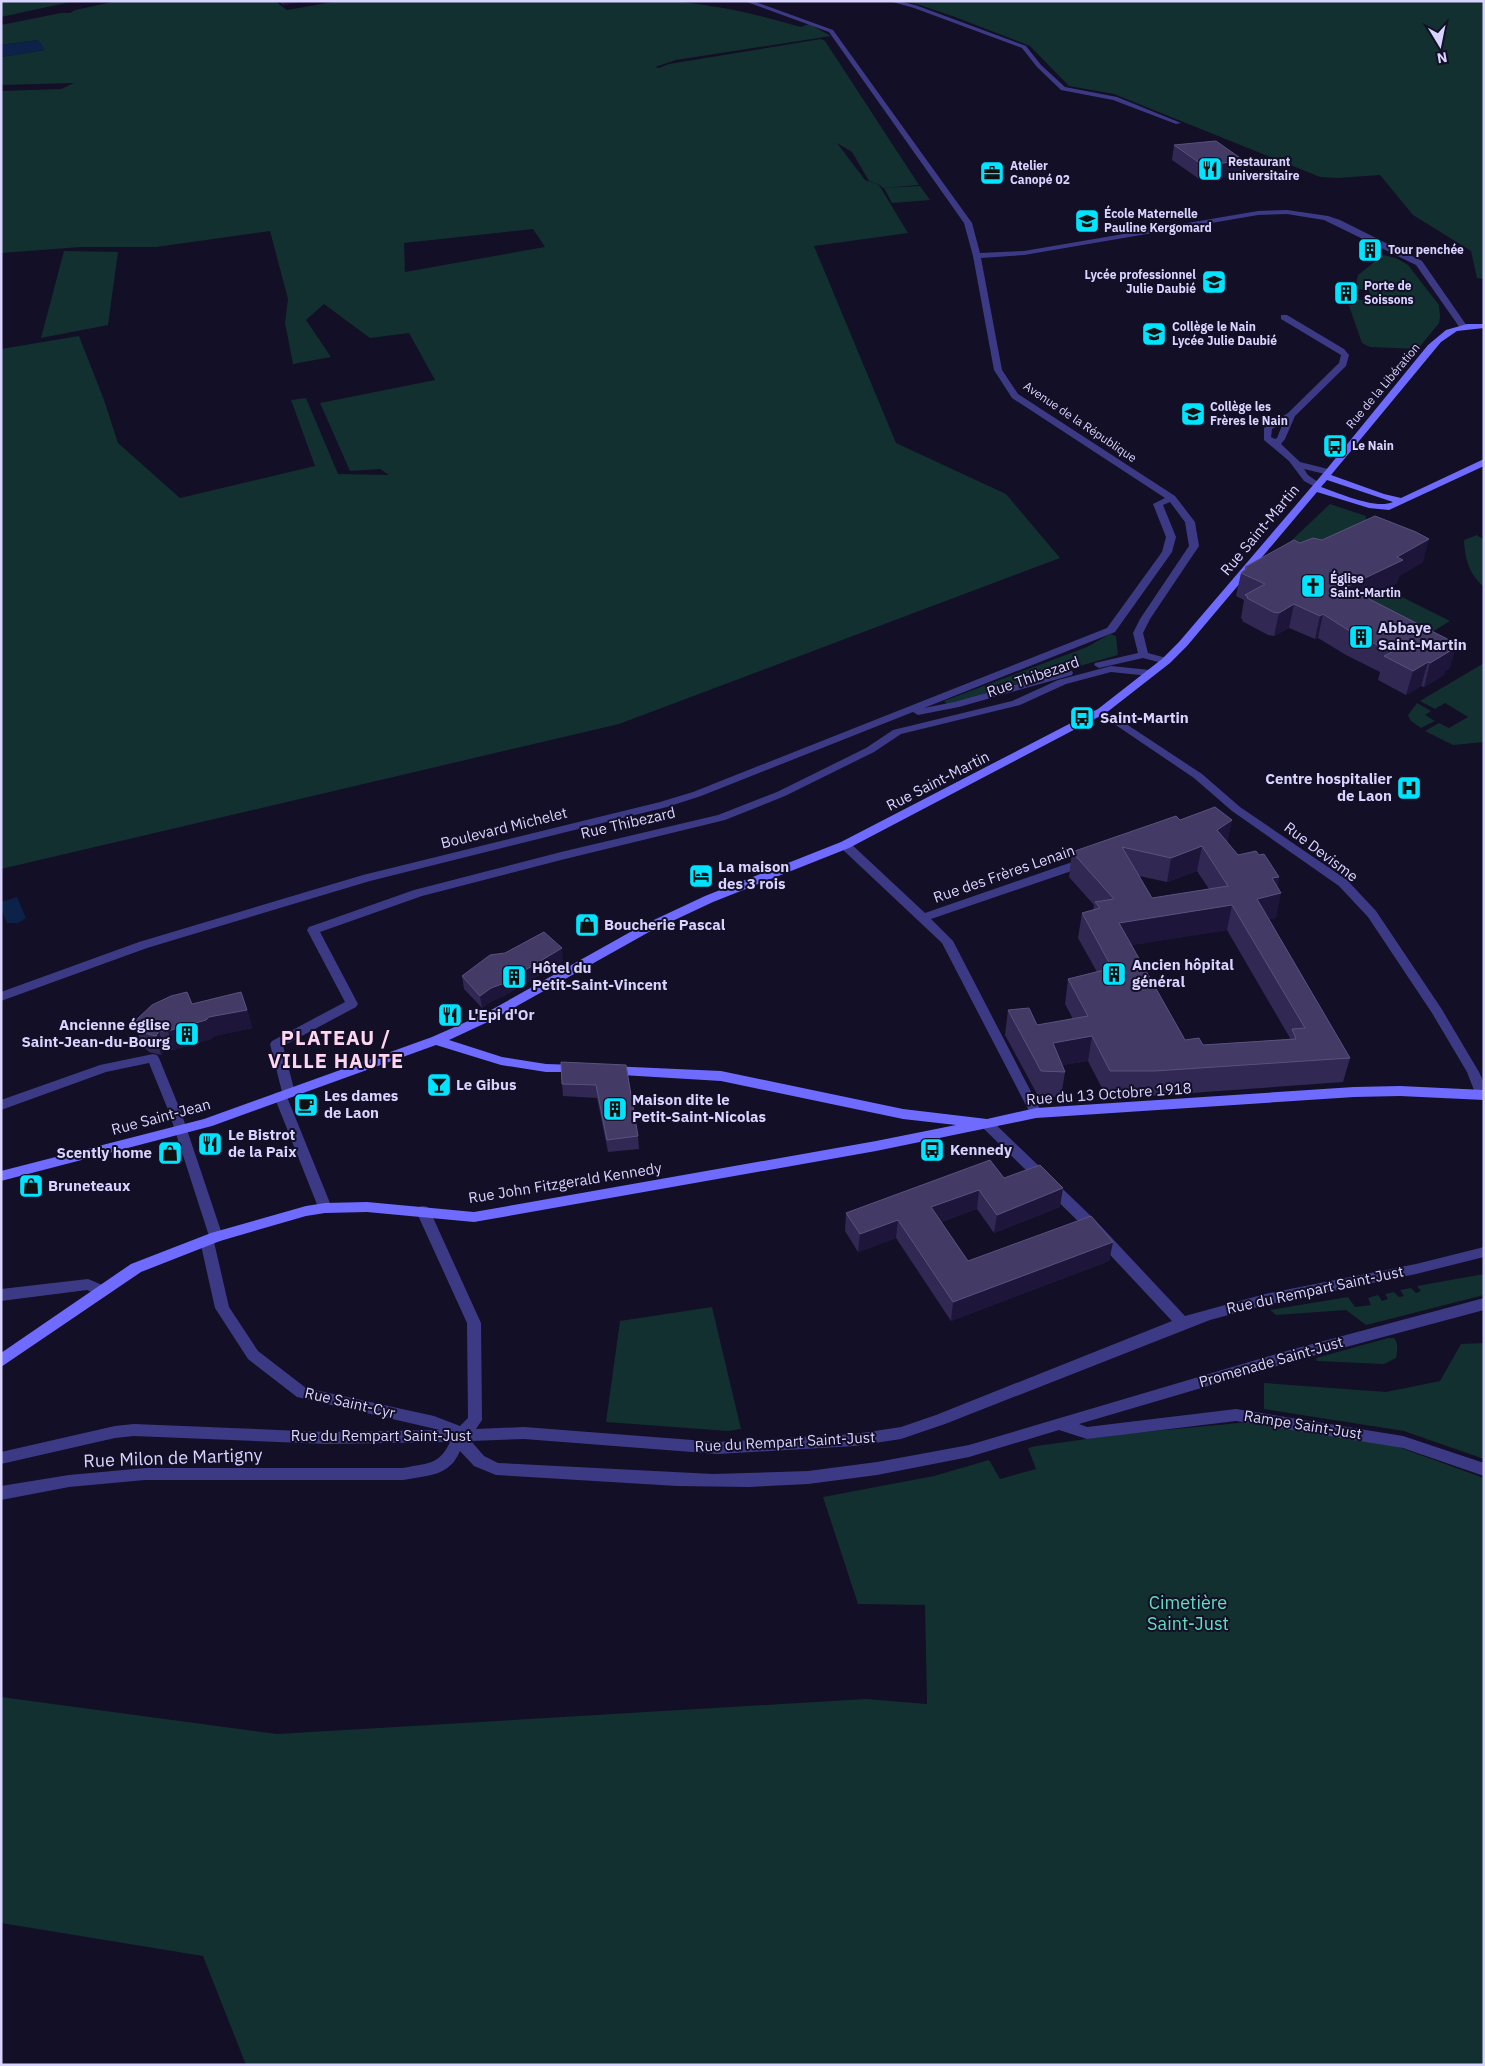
<svg xmlns="http://www.w3.org/2000/svg" width="1485" height="2066" font-family="'IBM Plex Sans',sans-serif">
	<style>
		.green { fill: #12302f; fill-rule: evenodd }
		.water { fill: #0c2248 }
		.lines { fill: none; stroke-linecap: round; stroke-linejoin: round }
		.street { fill: #3d3a85; fill-rule: evenodd }
		.secondary { fill: #6f6bff; fill-rule: evenodd }
		.wall { fill: #312854; fill-rule: evenodd }
		.shaded-wall { fill: #1d163a }
		.building { fill: #433a66; stroke: #5a527e; fill-rule: evenodd }
		.labels { text-anchor: middle; stroke-width: 4; stroke-linejoin: round; paint-order: stroke }
		.far-poi-label { font-size: 12px; font-weight: bold; fill: #d9d4ff; stroke: #130f26; text-anchor: start }
		.far-street-label { font-size: 12px; fill: #d9d4ff; stroke: #130f26 }
		.street-label { font-size: 15px; fill: #d9d4ff; stroke: #130f26 }
		.poi-label { font-size: 15px; font-weight: bold; fill: #d9d4ff; stroke: #130f26; text-anchor: start }
		.near-street-label { font-size: 18px; fill: #d9d4ff; stroke: #130f26 }
		.near-park-label { font-size: 18px; fill: #5fe0c0; stroke: #130f26 }
		.district-label { font-size: 20px; font-weight: bold; letter-spacing: 1px; fill: #ffd6f0; stroke: #130f26 }
	</style>
	<rect width="100%" height="100%" fill="#130f26"/>
	<path class="green" d="M1,1H75L1,17Z
		M117,1H275L287,10L338,1H674C720,6 757,14 801,27L809,24L831,36L676,60L655,67L659,68L669,64L821,39L825,41L919,185L883,188L880,185L869,181L852,152L837,143L865,180L879,185L908,233L814,246L896,443L1006,494L1060,558L619,724L1,869V349L79,336L104,400L118,443L180,498L315,466L291,400L306,398L338,474L389,475L380,469L350,471L320,403L435,380L409,333L370,338L324,304L306,320L331,357L293,364L285,323L288,299L270,231L156,247H81L1,253V91L61,89L74,83L1,85V57L44,50L38,40L1,45V25L61,13H70L75,10ZM533,229L545,247L405,272L404,243Z
		M904,1H1484V279L1477,278L1471,251L1413,215L1380,175L1337,178L1320,177L1114,94L1069,86L1030,46L955,17L920,5Z
		M920,186L930,200L892,203L884,188Z
		M64,251L118,252L108,325L41,338Z
		M1383,255L1396,258L1408,265L1439,305L1440,317L1439,323L1418,349L1370,347L1362,343L1347,300V298L1368,301L1370,293L1368,290L1355,289L1358,275Z
		M1330,504L1366,516L1365,533L1275,556Z
		M1477,535L1484,540V587C1469,574 1465,559 1464,540Z
		M1378,585L1450,621L1409,646L1345,604Z
		M1110,634L1116,636L1118,655L947,704L944,701L1087,647Z
		M1484,663V742L1453,745L1425,731L1439,723L1449,728L1468,717L1445,703L1435,709L1420,701Z
		M1417,703L1431,711L1425,715L1435,721L1421,728L1411,721L1408,715Z
		M1484,1274V1295L1366,1325L1346,1310L1276,1315L1270,1310L1348,1297L1355,1307L1371,1305L1368,1298L1378,1295L1382,1301L1388,1299L1385,1294L1394,1292L1399,1297L1404,1296L1400,1290L1411,1288L1416,1293L1421,1291L1417,1286Z
		M712,1307L741,1429L728,1431L606,1422L620,1321Z
		M1388,1338H1394C1399,1344 1397,1351 1396,1358L1384,1364L1317,1361L1316,1358Z
		M1484,1343V1459L1404,1431L1264,1409V1383L1386,1392L1440,1381L1461,1344Z
		M1249,1422L1393,1445L1484,1478V2065H246L203,1956L1,1923V1697L277,1734L866,1699L927,1704L925,1605L858,1604L823,1497L934,1476L989,1460L1000,1479L1036,1469L1028,1448L1036,1446L1123,1434Z"/>
	<path class="water" d="M38,40L45,50L1,57V45Z
		M17,897L26,918L18,923H7L1,908V902Z"/>
	<g class="lines">
		<path class="street" d="M744,1H753L833,30L972,223L980,253L1024,251L1258,211L1287,210L1328,216L1340,220L1422,261L1467,326L1460,328L1416,265L1324,220L1287,214L1258,215L1024,255L981,258L1002,370L1018,394L1175,496L1195,522L1199,546L1150,619L1143,633L1148,653L1170,659V663L1166,664L1143,658L1099,668L1094,665L1095,663L1138,653L1133,633L1140,619L1189,546L1185,522L1170,502L1163,505L1176,537L1172,552L1115,632L924,708L954,702L1068,670L1072,671L1073,673L1072,675L959,707L918,715L913,712L701,796L667,807L370,881L147,948L1,1001V992L139,942L363,875L660,802L693,792L1107,628L1162,552L1166,537L1153,504L1165,498L1012,398L994,370L973,256L964,223L829,32Z
			M889,1H900L918,6L1026,46L1041,65L1065,87L1117,97L1181,123L1176,124L1113,100L1061,90L1037,67L1022,48L914,8Z
			M1281,315H1287L1344,349L1349,355L1346,366L1295,416L1285,439L1281,444L1300,462L1332,470V474L1329,475L1304,469L1308,475L1322,485L1317,488L1304,481L1289,461L1264,440V428L1288,413L1339,363L1341,355L1281,319ZM1283,423L1277,438L1275,439L1271,437L1272,429Z
			M1111,666L1150,670L1155,673L1150,676L1111,672L1066,684L1020,705L901,734L874,752L785,796L725,820L561,860L422,896L320,932L358,1004L356,1007L283,1046L295,1093L294,1096L287,1097L332,1208L330,1212L325,1213L320,1212L274,1096L275,1093L282,1092L270,1044L272,1041L345,1002L307,930L309,927L414,890L561,852L718,815L777,792L866,748L893,730L1012,701L1058,680Z
			M1102,708L1202,774L1240,807L1347,880L1376,911L1441,1008L1479,1072L1484,1083V1099L1477,1098L1467,1072L1432,1013L1368,917L1339,886L1232,811L1194,778L1098,713L1097,711L1098,709Z
			M845,841L849,842L925,913L1081,859H1089L1091,862L1089,865L931,919L953,941L1042,1113L1041,1116H1031L1030,1113L942,943L841,848L839,845Z
			M153,1054L157,1055L159,1058L181,1112L223,1237L221,1241L214,1242L229,1307L258,1351L306,1388L434,1416L460,1426L468,1418L467,1323L416,1211L418,1207L423,1206L428,1207L430,1211L481,1323L482,1420L476,1429L524,1427L718,1442L855,1434L901,1427L936,1415L1172,1321L1085,1228L982,1127L980,1124L982,1121H992L1095,1220L1185,1316L1265,1294L1416,1264L1484,1247V1257L1416,1274L1265,1305L1210,1320L945,1424L901,1439L855,1446L718,1454L524,1439L471,1441L484,1456L498,1463L713,1474L808,1471L877,1462L969,1445L1290,1350L1484,1298V1310L1290,1362L1079,1424L1087,1427L1236,1409L1403,1436L1484,1463V1476L1403,1448L1236,1421L1087,1439L1059,1430L969,1457L877,1475L808,1484L749,1487L677,1486L496,1475L474,1466L460,1451C449,1477 428,1475 403,1480H145L69,1487L1,1500V1486L69,1475L145,1468H403C426,1463 439,1466 450,1442L326,1444L134,1436L115,1438L1,1464V1452L115,1426L134,1424L326,1432L440,1430L297,1397L248,1359L215,1308L200,1241L202,1237L209,1236L169,1112L149,1063L106,1072L1,1110V1100L100,1065Z
			M88,1279L107,1287L109,1291L107,1295L102,1297L87,1290L1,1301V1289Z"/>
		<path class="secondary" d="M1467,324H1484V328L1457,331L1441,342L1331,475L1384,494L1401,498L1484,459V466L1389,510L1369,508L1317,492L1187,646L1170,663L1106,713L849,848L713,902L649,932L492,1020L449,1040L502,1057L546,1064L578,1065L582,1066L584,1069L582,1072H546L501,1065L436,1045L212,1126L1,1181V1171L204,1119L432,1037L484,1014L641,926L705,896L841,842L1098,709L1162,659L1179,642L1326,470L1428,345L1446,330ZM1327,480L1393,502C1376,510 1339,493 1321,487Z
			M610,1066L721,1071L903,1109L987,1119L1036,1108L1354,1087L1400,1086L1484,1090V1100L1400,1096L1354,1097L1036,1118L876,1151L474,1222L367,1212L325,1213L306,1216L220,1241L141,1272L1,1367V1353L131,1264L211,1233L306,1206L325,1203L367,1202L474,1212L876,1141L956,1125L903,1119L721,1081L605,1074L604,1071L605,1068Z"/>
	</g>
	<path class="wall" d="M278,1H304L284,5Z
		M1174,145L1243,160L1240,175L1202,181L1172,160Z
		M1322,540L1423,562L1399,576L1397,583L1367,598L1450,668L1445,671L1444,675L1424,687L1421,686L1406,695L1378,680L1380,672L1346,655L1318,638L1315,639L1289,628L1274,636L1268,635L1242,621L1243,620L1241,618L1244,600L1236,596L1241,573L1245,570V567L1300,543Z
		M1180,820H1232L1227,842L1238,855H1259L1279,877L1277,887L1276,918L1269,919L1350,1058L1343,1082L1150,1096H1106L1088,1061L1062,1065L1065,1072L1061,1097L1038,1096L1005,1035L1008,1010L1037,1025L1073,1019L1065,1004L1068,979L1097,972L1078,938L1082,913L1093,910L1094,905L1069,877L1072,852ZM1197,871L1209,889L1152,898L1139,876L1167,882ZM1227,930L1290,1038L1289,1039L1203,1045L1185,1040L1131,945Z
		M563,961L504,996L492,1001L482,1008L464,989L462,976Z
		M192,1004L247,1010L252,1028L214,1036L211,1039L173,1050H164L161,1055L149,1052L141,1044L136,1025Z
		M626,1065L638,1136L639,1149L608,1152L597,1098L563,1096L562,1084Z
		M1004,1178L1060,1207L994,1233L977,1209L941,1222L968,1261L1113,1242L1109,1261L951,1321L896,1238L858,1252L845,1231L846,1213Z"/>
	<path class="shaded-wall" d="M283,1H304L284,5Z
		M1243,160L1240,175L1202,181L1204,166Z
		M1429,539L1423,562L1399,576L1397,583L1341,611L1346,587Z
		M1294,604L1289,628L1274,636L1279,613Z
		M1323,614L1318,638L1315,639L1320,616Z
		M1457,644L1450,668L1445,671L1444,675L1424,687L1430,663L1448,650Z
		M1428,662L1421,686L1406,695L1413,671Z
		M1232,820L1227,844L1217,830Z
		M1202,846L1197,871L1167,882L1171,858Z
		M1279,877L1275,895L1281,893L1276,918L1251,923L1257,899L1272,878Z
		M1232,905L1227,930L1115,948L1119,923Z
		M562,948L563,961L504,996L492,1001L482,1008L480,996L491,988Z
		M247,1010L252,1028L214,1036L211,1039L173,1050L168,1031L209,1017Z
		M159,1031L164,1050L161,1055L156,1036Z
		M1092,1036L1088,1061L1050,1067L1053,1043Z
		M1063,1188L1060,1207L994,1233L997,1215Z
		M979,1190L977,1209L929,1226L931,1207Z
		M898,1220L896,1238L858,1252L860,1234Z
		M1113,1242L1109,1261L951,1321L953,1302Z"/>
	<path class="building" d="M1216,141L1243,160L1204,166L1174,145Z
		M1375,516L1416,532L1429,539L1397,557L1403,560L1346,587L1457,644L1448,650L1450,651L1430,663L1428,662L1413,671L1384,656L1392,652L1351,632L1323,614L1320,616L1294,604L1279,613L1273,612L1247,598L1248,597L1245,595L1265,584L1241,573L1247,568L1245,567L1294,540L1300,543L1313,538L1322,540Z
		M1215,807L1232,820L1217,830L1238,855L1256,851L1259,855L1264,854L1279,877L1272,878L1281,893L1257,899L1350,1058L1155,1071H1110L1092,1036L1053,1043L1065,1072L1041,1071L1008,1010L1029,1008L1037,1025L1088,1016L1068,979L1112,968L1082,913L1100,908L1095,902L1114,899L1072,852L1176,816L1180,820ZM1202,846L1228,886L1152,898L1122,847L1171,858ZM1232,905L1305,1028L1292,1029L1296,1039L1203,1045L1199,1038L1185,1040L1119,923Z
		M544,932L562,948L502,984L491,988L480,996L462,976L490,955L505,953Z
		M187,992L192,1004L241,992L247,1010L209,1017L206,1020L168,1031H159L156,1036L144,1033L136,1025V1020L152,1005L171,996Z
		M561,1062L626,1065L638,1136L607,1140L596,1085L562,1084Z
		M990,1160L1004,1178L1040,1165L1063,1188L997,1215L979,1190L931,1207L968,1261L1091,1216L1113,1242L953,1302L898,1220L860,1234L846,1213Z"/>
	<defs>
		<symbol id="restaurant-square" viewBox="-11 -11 22 22"><rect x="-9" y="-9" width="18" height="18" rx="4" fill="#00e5ff" stroke="#130f26"/><path d="M-5-6h1v4h1v-4h1v4h1v-4h1v5L-1.5 .5V6h-2V.5L-5-1ZM5-6V6H3V1.5H1.5Q1.5-4 5-6Z" fill="#111"/></symbol>
		<symbol id="office-square" viewBox="-11 -11 22 22"><rect x="-9" y="-9" width="18" height="18" rx="4" fill="#00e5ff" stroke="#130f26"/><path d="M-6-3h4V-5.5h4V-3h4V5H-6ZM-1-4.5V-3h2v-1.5ZM-6 0V1H6V0Z" fill="#111"/></symbol>
		<symbol id="school-square" viewBox="-11 -11 22 22"><rect x="-9" y="-9" width="18" height="18" rx="4" fill="#00e5ff" stroke="#130f26"/><path d="M0-5L7-2L0 1L-7-2ZM-4 1L0 2.5L4 1V4Q0 6-4 4Z" fill="#111"/></symbol>
		<symbol id="building-square" viewBox="-11 -11 22 22"><rect x="-9" y="-9" width="18" height="18" rx="4" fill="#00e5ff" stroke="#130f26"/><path d="M-4-6H4V6H1V3H-1V6H-4ZM-2.5-4.3h1.7v1.8h-1.7ZM.8-4.3h1.7v1.8H.8ZM-2.5-1h1.7V.8h-1.7ZM.8-1h1.7V.8H.8Z" fill="#111"/></symbol>
		<symbol id="bus-square" viewBox="-11 -11 22 22"><rect x="-9" y="-9" width="18" height="18" rx="4" fill="#00e5ff" stroke="#130f26"/><path d="M-5-6H5V4H4V6H2V4H-2V6H-4V4H-5ZM-3.5-4V0h7V-4ZM-3.5 1.2v1.5H-2V1.2ZM2 1.2v1.5H3.5V1.2Z" fill="#111"/></symbol>
		<symbol id="church-square" viewBox="-11 -11 22 22"><rect x="-9" y="-9" width="18" height="18" rx="4" fill="#00e5ff" stroke="#130f26"/><path d="M-1.2-6h2.4v3.5h3.3v2.4h-3.3V6h-2.4V-.1h-3.3v-2.4h3.3Z" fill="#111"/></symbol>
		<symbol id="hospital-square" viewBox="-11 -11 22 22"><rect x="-9" y="-9" width="18" height="18" rx="4" fill="#00e5ff" stroke="#130f26"/><path d="M-5-5h3v3.5h4V-5h3V5h-3V1.5h-4V5h-3Z" fill="#111"/></symbol>
		<symbol id="hotel-square" viewBox="-11 -11 22 22"><rect x="-9" y="-9" width="18" height="18" rx="4" fill="#00e5ff" stroke="#130f26"/><path d="M-6-4.5h1.5V1H6V5H4.5V3h-9V5H-6ZM-4 0a1.8 1.8 0 1 1 3.6 0ZM.5 0V-2.5h3Q6-2.5 6 0Z" fill="#111"/></symbol>
		<symbol id="shop-square" viewBox="-11 -11 22 22"><rect x="-9" y="-9" width="18" height="18" rx="4" fill="#00e5ff" stroke="#130f26"/><path d="M-5-2.5h2.3a2.7 3.5 0 0 1 5.4 0H5L5.5 6h-11ZM-1.5-2.5h3a1.5 2.3 0 0 0-3 0Z" fill="#111"/></symbol>
		<symbol id="bar-square" viewBox="-11 -11 22 22"><rect x="-9" y="-9" width="18" height="18" rx="4" fill="#00e5ff" stroke="#130f26"/><path d="M-6-5H6L.8 .8V4.5H3.5V6h-7V4.5H-.8V.8Z" fill="#111"/></symbol>
		<symbol id="cafe-square" viewBox="-11 -11 22 22"><rect x="-9" y="-9" width="18" height="18" rx="4" fill="#00e5ff" stroke="#130f26"/><path d="M-5.5-4.5H6V0H3Q3 3.5 0 3.5H-2.5Q-5.5 3.5-5.5 0ZM3-3.2v2h1.7v-2ZM-6 4.5H4V6H-6Z" fill="#111"/></symbol>
	</defs>
	<g fill-rule="evenodd">
		<use href="#restaurant-square" x="1196" y="155" width="28" height="28"/>
		<use href="#office-square" x="978" y="159" width="28" height="28"/>
		<use href="#school-square" x="1073" y="207" width="28" height="28"/>
		<use href="#building-square" x="1356" y="236" width="28" height="28"/>
		<use href="#school-square" x="1200" y="268" width="28" height="28"/>
		<use href="#building-square" x="1332" y="279" width="28" height="28"/>
		<use href="#school-square" x="1140" y="320" width="28" height="28"/>
		<use href="#school-square" x="1179" y="400" width="28" height="28"/>
		<use href="#bus-square" x="1321" y="432" width="28" height="28"/>
		<use href="#church-square" x="1299" y="572" width="28" height="28"/>
		<use href="#building-square" x="1347" y="623" width="28" height="28"/>
		<use href="#bus-square" x="1068" y="704" width="28" height="28"/>
		<use href="#hospital-square" x="1395" y="774" width="28" height="28"/>
		<use href="#hotel-square" x="687" y="862" width="28" height="28"/>
		<use href="#shop-square" x="573" y="911" width="28" height="28"/>
		<use href="#building-square" x="1100" y="960" width="28" height="28"/>
		<use href="#building-square" x="500" y="963" width="28" height="28"/>
		<use href="#restaurant-square" x="436" y="1001" width="28" height="28"/>
		<use href="#building-square" x="173" y="1020" width="28" height="28"/>
		<use href="#bar-square" x="425" y="1071" width="28" height="28"/>
		<use href="#cafe-square" x="292" y="1091" width="28" height="28"/>
		<use href="#building-square" x="601" y="1095" width="28" height="28"/>
		<use href="#restaurant-square" x="196" y="1130" width="28" height="28"/>
		<use href="#bus-square" x="918" y="1136" width="28" height="28"/>
		<use href="#shop-square" x="156" y="1139" width="28" height="28"/>
		<use href="#shop-square" x="17" y="1172" width="28" height="28"/>
	</g>
	<g class="labels">
		<g class="far-poi-label">
			<text x="1228" y="166">Restaurant<tspan x="1228" dy="14">universitaire</tspan></text>
			<text x="1010" y="170">Atelier<tspan x="1010" dy="14">Canopé 02</tspan></text>
			<text x="1104" y="218">École Maternelle<tspan x="1104" dy="14">Pauline Kergomard</tspan></text>
			<text x="1388" y="254">Tour penchée</text>
			<text x="1196" y="279" text-anchor="end">Lycée professionnel<tspan x="1196" dy="14">Julie Daubié</tspan></text>
			<text x="1364" y="290">Porte de<tspan x="1364" dy="14">Soissons</tspan></text>
			<text x="1172" y="331">Collège le Nain<tspan x="1172" dy="14">Lycée Julie Daubié</tspan></text>
			<text x="1210" y="411">Collège les<tspan x="1210" dy="14">Frères le Nain</tspan></text>
			<text x="1352" y="450">Le Nain</text>
			<text x="1330" y="583">Église<tspan x="1330" dy="14">Saint-Martin</tspan></text>
		</g>
		<g class="far-street-label">
			<text transform="translate(1383 386) rotate(-50)" y="4">Rue de la Libération</text>
			<text transform="translate(1080 422) rotate(34)" y="4">Avenue de la République</text>
		</g>
		<g class="street-label">
			<text transform="translate(1260 530) rotate(-50)" y="5">Rue Saint-Martin</text>
			<text transform="translate(1033 677) rotate(-19)" y="5">Rue Thibezard</text>
			<text transform="translate(938 781) rotate(-27)" y="5">Rue Saint-Martin</text>
			<text transform="translate(628 823) rotate(-13)" y="5">Rue Thibezard</text>
			<text transform="translate(504 828) rotate(-14)" y="5">Boulevard Michelet</text>
			<text transform="translate(1321 852) rotate(37)" y="5">Rue Devisme</text>
			<text transform="translate(1004 874) rotate(-19)" y="5">Rue des Frères Lenain</text>
			<text transform="translate(1109 1094) rotate(-4)" y="5">Rue du 13 Octobre 1918</text>
			<text transform="translate(161 1117) rotate(-15)" y="5">Rue Saint-Jean</text>
			<text transform="translate(565 1183) rotate(-9)" y="5">Rue John Fitzgerald Kennedy</text>
			<text transform="translate(1315 1290) rotate(-12)" y="5">Rue du Rempart Saint-Just</text>
			<text transform="translate(1271 1362) rotate(-16)" y="5">Promenade Saint-Just</text>
			<text transform="translate(350 1403) rotate(13)" y="5">Rue Saint-Cyr</text>
			<text transform="translate(1303 1425) rotate(9)" y="5">Rampe Saint-Just</text>
			<text x="381" y="1441">Rue du Rempart Saint-Just</text>
			<text transform="translate(785 1442) rotate(-3)" y="5">Rue du Rempart Saint-Just</text>
		</g>
		<g class="poi-label">
			<text x="1378" y="633">Abbaye<tspan x="1378" dy="17">Saint-Martin</tspan></text>
			<text x="1100" y="723">Saint-Martin</text>
			<text x="1392" y="784" text-anchor="end">Centre hospitalier<tspan x="1392" dy="17">de Laon</tspan></text>
			<text x="718" y="872">La maison<tspan x="718" dy="17">des 3 rois</tspan></text>
			<text x="604" y="930">Boucherie Pascal</text>
			<text x="1132" y="970">Ancien hôpital<tspan x="1132" dy="17">général</tspan></text>
			<text x="532" y="973">Hôtel du<tspan x="532" dy="17">Petit-Saint-Vincent</tspan></text>
			<text x="468" y="1020">L'Epi d'Or</text>
			<text x="170" y="1030" text-anchor="end">Ancienne église<tspan x="170" dy="17">Saint-Jean-du-Bourg</tspan></text>
			<text x="456" y="1090">Le Gibus</text>
			<text x="324" y="1101">Les dames<tspan x="324" dy="17">de Laon</tspan></text>
			<text x="632" y="1105">Maison dite le<tspan x="632" dy="17">Petit-Saint-Nicolas</tspan></text>
			<text x="228" y="1140">Le Bistrot<tspan x="228" dy="17">de la Paix</tspan></text>
			<text x="950" y="1155">Kennedy</text>
			<text x="152" y="1158" text-anchor="end">Scently home</text>
			<text x="48" y="1191">Bruneteaux</text>
		</g>
		<g class="near-street-label">
			<text transform="translate(173 1458) rotate(-2)" y="6">Rue Milon de Martigny</text>
		</g>
		<g class="near-park-label">
			<text x="1188" y="1609">Cimetière<tspan x="1188" dy="21">Saint-Just</tspan></text>
		</g>
		<g class="district-label">
			<text x="336" y="1045">PLATEAU /<tspan x="336" dy="23">VILLE HAUTE</tspan></text>
		</g>
	</g>
	<rect width="1485" height="2066" fill="none" stroke="#d9d4ff" stroke-width="5"/>
	<g transform="translate(1440 45) rotate(170)" stroke="#130f26" stroke-width="4" paint-order="stroke">
	<path d="M0-4L9 19L0 12L-9 19Z" fill="#d9d4ff"/>
	<text y="-8" font-size="14" font-weight="bold" text-anchor="middle" fill="#d9d4ff">N</text>
	</g>
</svg>
